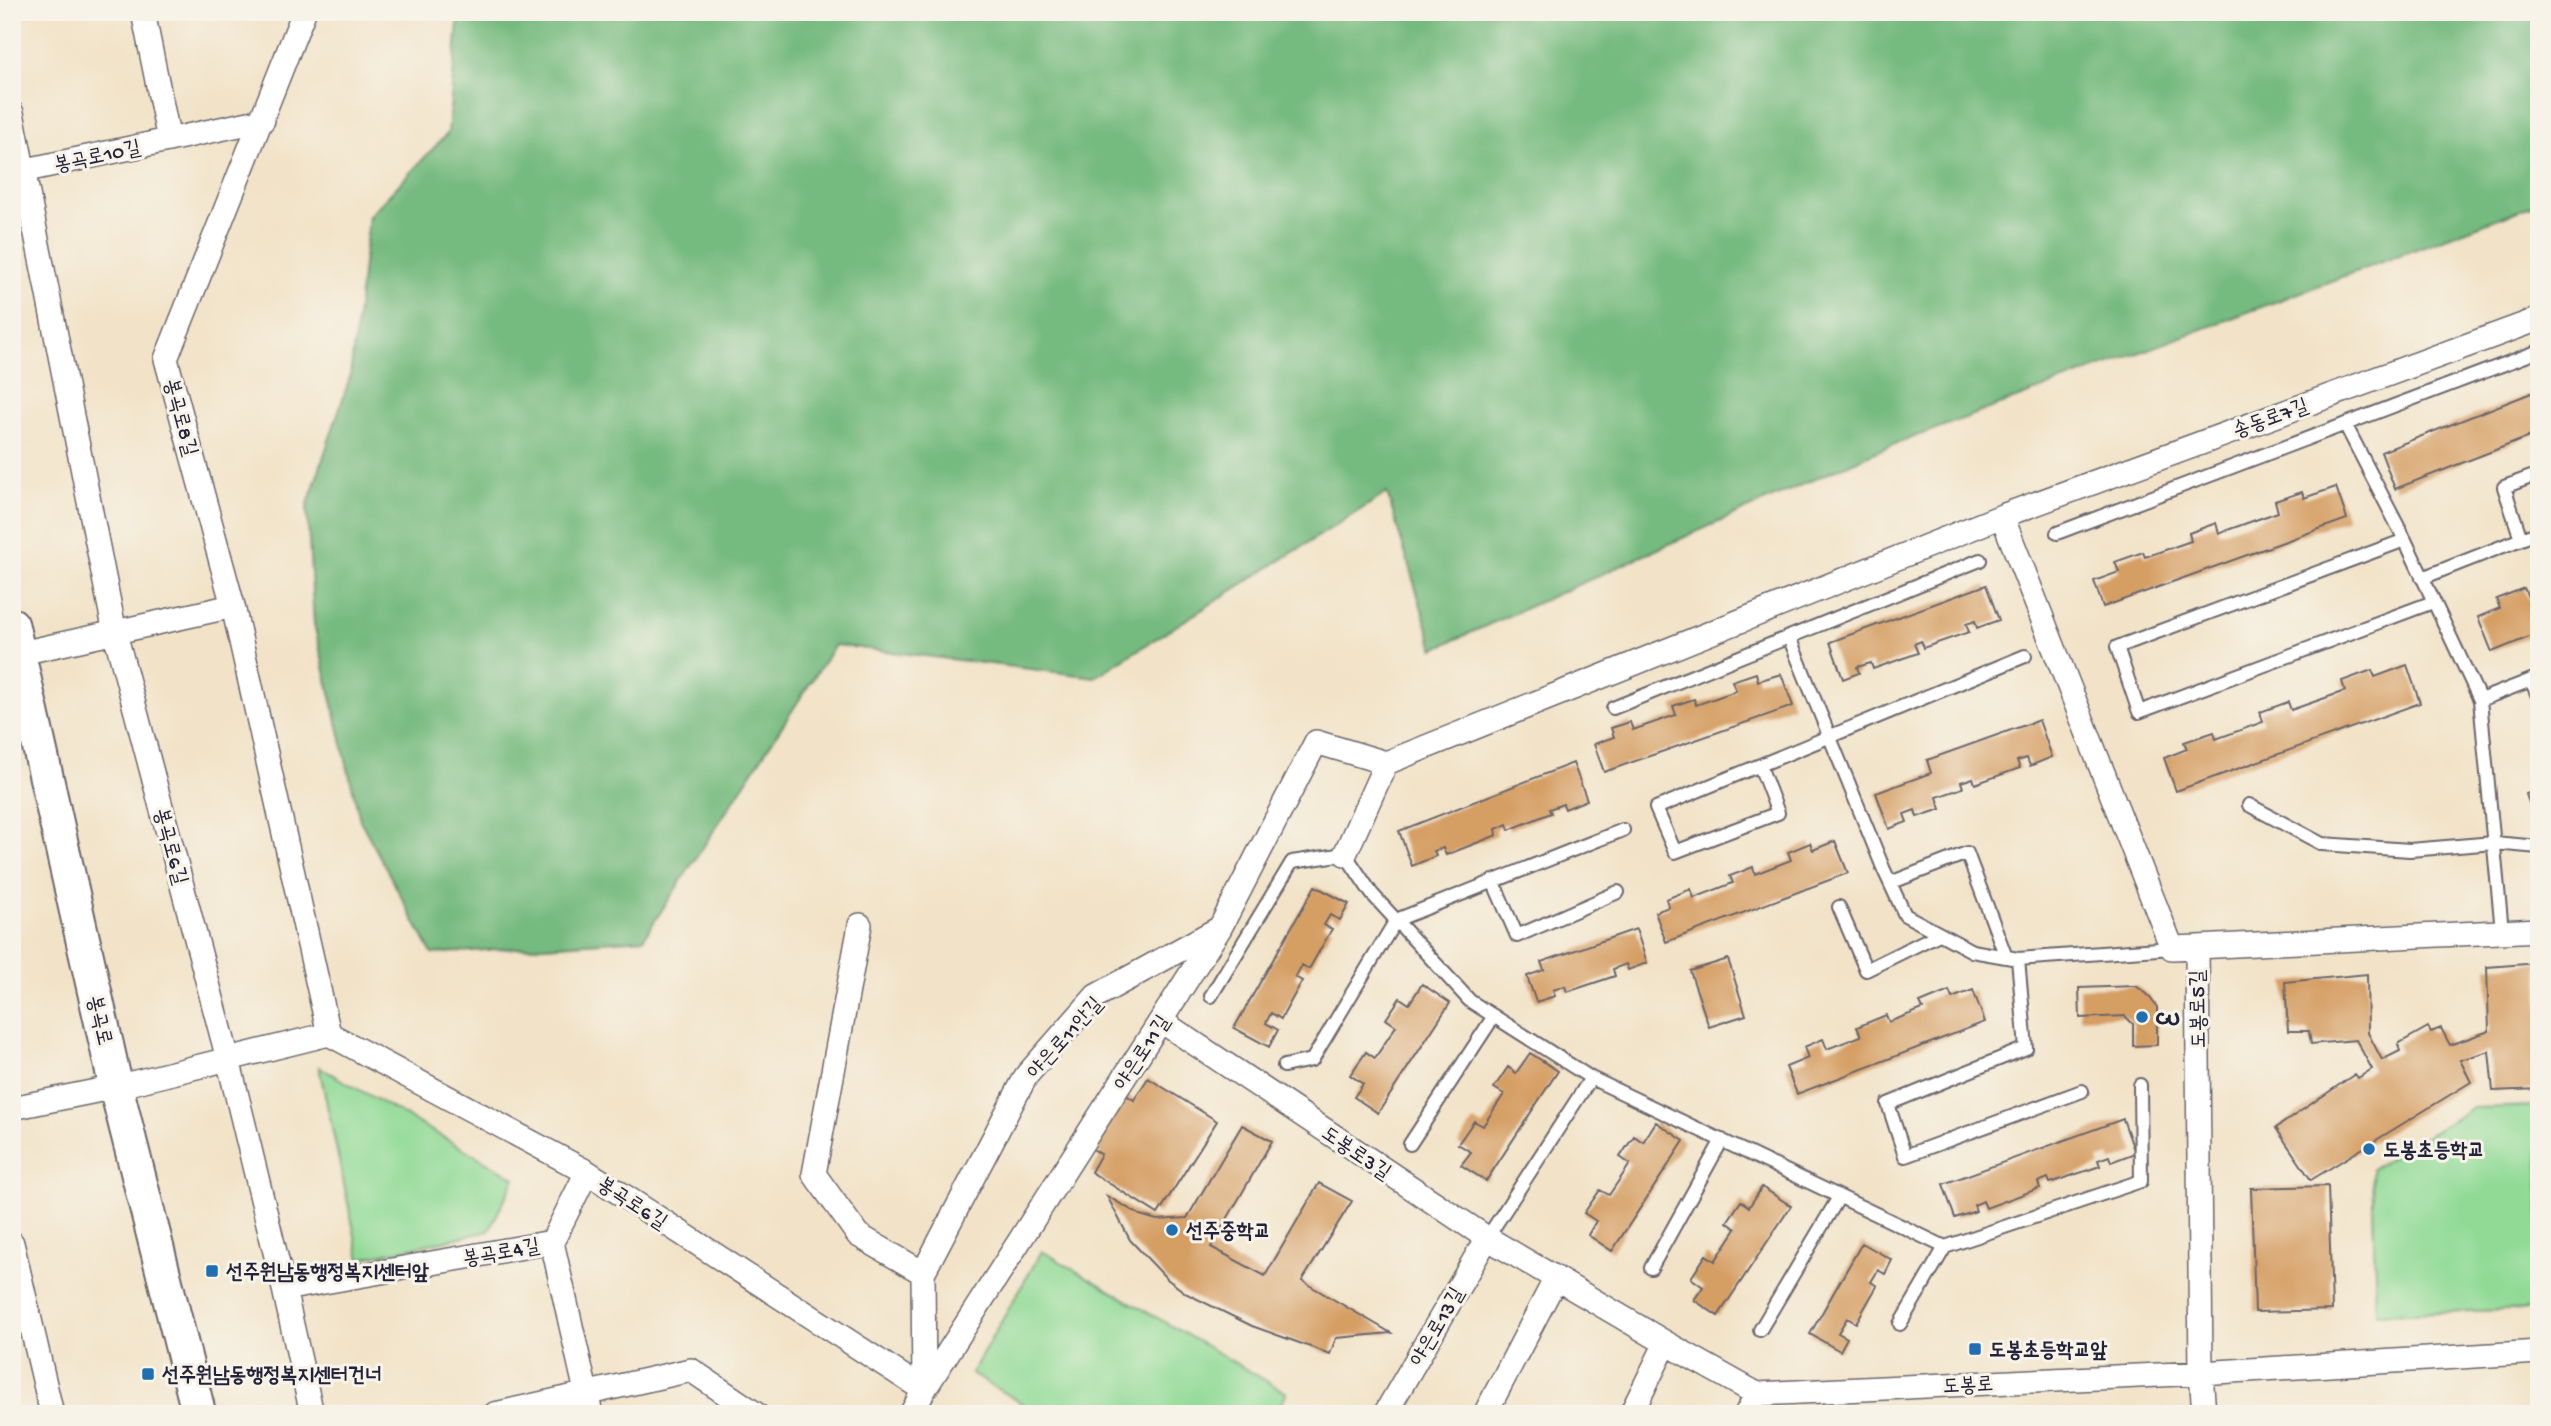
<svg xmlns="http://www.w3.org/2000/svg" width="2551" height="1426" font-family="'Gochi Hand','Poor Story',sans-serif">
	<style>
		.green { fill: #90da95; stroke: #597e68; stroke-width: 2 }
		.forest { fill: #74ba7e; stroke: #4b6e5c; stroke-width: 2 }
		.building { fill: #d59e64 }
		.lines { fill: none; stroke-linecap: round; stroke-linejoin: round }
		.lane-casing { stroke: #6b666c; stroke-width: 16 }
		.street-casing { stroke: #6b666c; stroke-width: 26 }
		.secondary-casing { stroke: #6b666c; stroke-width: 37 }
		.lane { stroke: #fff; stroke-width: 12 }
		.street { stroke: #fff; stroke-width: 23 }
		.secondary { stroke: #fff; stroke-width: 33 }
		.poi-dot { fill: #1f6fb2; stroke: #f7f3e8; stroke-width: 2.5 }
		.labels { text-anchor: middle; stroke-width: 6; stroke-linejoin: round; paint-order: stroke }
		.street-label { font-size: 21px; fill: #22223b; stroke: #f7f3e8 }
		.poi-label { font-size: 21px; font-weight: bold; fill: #22223b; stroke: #f7f3e8; text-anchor: start }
	</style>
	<rect width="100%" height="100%" fill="#f7f3e8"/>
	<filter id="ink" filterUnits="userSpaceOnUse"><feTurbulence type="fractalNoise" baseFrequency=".0143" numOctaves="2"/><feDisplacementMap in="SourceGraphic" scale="14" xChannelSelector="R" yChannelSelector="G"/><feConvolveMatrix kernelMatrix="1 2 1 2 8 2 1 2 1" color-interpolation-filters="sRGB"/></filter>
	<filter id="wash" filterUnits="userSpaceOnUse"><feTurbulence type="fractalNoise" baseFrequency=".00686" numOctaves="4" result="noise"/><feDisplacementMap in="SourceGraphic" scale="28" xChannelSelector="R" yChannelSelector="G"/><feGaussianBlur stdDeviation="1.57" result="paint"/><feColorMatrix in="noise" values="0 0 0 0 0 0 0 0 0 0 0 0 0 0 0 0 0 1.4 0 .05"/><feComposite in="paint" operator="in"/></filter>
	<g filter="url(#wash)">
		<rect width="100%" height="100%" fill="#f2e3c8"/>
		<path class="green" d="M319,1067L515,1178L489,1231L360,1259Z
			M2539,1106V1309L2376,1314L2372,1169L2473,1108Z
			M1042,1251L1287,1393L1274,1414H1041L971,1374Z"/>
		<path class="forest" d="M459,12H2539V203L1882,449L1434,649L1387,493L1095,677L835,645L643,939L432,954L360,820L314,624L307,507L350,377L369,216L448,133Z"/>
		<g id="blocks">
			<path class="building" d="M2539,390V433L2395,489L2381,452Z
				M2336,487L2347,519L2103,607L2094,581L2119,572L2115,562L2143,552L2145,557L2191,541L2189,533L2216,523L2219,533L2278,512L2275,501L2302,492L2304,498Z
				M1986,585L1999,620L1977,628L1975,621L1966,624L1969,632L1923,648L1921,641L1914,644L1918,653L1873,669L1871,663L1857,667L1859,673L1843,679L1830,642Z
				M2524,588L2529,599L2539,595V633L2492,652L2478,617L2500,608L2496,599Z
				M2407,665L2420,703L2176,791L2164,758L2187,749L2184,742L2214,732L2216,739L2263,722L2260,712L2288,702L2291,710L2345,691L2342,681L2372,670L2375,677Z
				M1756,673L1758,681L1781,674L1793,706L1604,772L1594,744L1614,737L1611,728L1630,722L1633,730L1676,715L1673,706L1694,699L1696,705L1736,691L1732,681Z
				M2039,720L2052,757L2030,766L2027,758L2017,761L2020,768L1975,784L1973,778L1961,782L1963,788L1937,797L1941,809L1917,817L1915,810L1904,814L1907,822L1889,829L1876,793L1931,773L1927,760Z
				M1573,763L1587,800L1565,809L1563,804L1549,809L1551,813L1509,830L1507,824L1496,829L1497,835L1446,855L1443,848L1434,851L1436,856L1412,866L1399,831Z
				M2539,789V827L2538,828L2526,794Z
				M1835,841L1848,873L1666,942L1655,912L1669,907L1666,899L1691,889L1694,898L1733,883L1730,876L1753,867L1755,874L1791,860L1788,852L1810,843L1813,850Z
				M1315,886L1349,904L1340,920L1330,915L1324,925L1332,929L1309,969L1302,965L1295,977L1302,981L1281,1019L1271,1013L1266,1023L1278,1030L1269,1047L1234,1028Z
				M1636,929L1647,963L1628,970L1626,964L1613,969L1615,976L1567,992L1565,986L1553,990L1555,996L1536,1002L1527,976L1544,970L1541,962Z
				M1728,959L1746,1015L1709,1027L1690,971Z
				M2539,963V1089L2493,1091L2489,1051L2460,1060L2471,1082L2311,1180L2276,1128L2355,1074L2358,1078L2372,1069L2356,1040L2311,1044L2309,1031H2288L2285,982L2367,974L2368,1033L2382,1060L2400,1051L2398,1044L2428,1027L2431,1032L2441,1028L2450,1045L2489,1031L2487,967Z
				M1422,984L1450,1003L1378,1113L1354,1097L1363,1084L1350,1075L1366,1052L1375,1058L1396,1026L1386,1019L1400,998L1409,1004Z
				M2136,986L2147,994L2157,1007V1045L2133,1046V1024L2125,1016L2080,1018L2079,988Z
				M1973,990L1985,1022L1797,1094L1786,1067L1808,1058L1804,1047L1823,1039L1827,1049L1861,1036L1857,1027L1886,1015L1889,1022L1923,1009L1920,1003L1949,991L1952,998Z
				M1530,1053L1558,1071L1486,1181L1461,1165L1471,1152L1458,1144L1474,1121L1483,1126L1504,1094L1494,1088L1508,1067L1516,1073Z
				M1148,1078L1217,1121L1158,1214L1091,1172L1101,1154L1089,1147L1123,1093L1134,1100Z
				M2123,1119L2135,1153L2111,1162L2109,1156L2098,1160L2100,1166L2050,1183L2048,1178L2038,1182L2040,1188L1986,1208L1983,1201L1974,1205L1976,1211L1955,1218L1943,1184Z
				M1656,1122L1684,1141L1612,1251L1588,1235L1596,1221L1584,1213L1600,1190L1609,1195L1630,1164L1620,1157L1634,1136L1643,1142Z
				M1242,1125L1272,1141L1211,1247L1265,1276L1319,1183L1352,1201L1302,1281L1391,1333L1336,1338L1330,1354L1252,1326L1187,1294L1167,1279L1130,1240L1107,1196L1140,1215L1157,1220L1187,1218Z
				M2328,1186L2332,1310L2255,1312L2251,1188Z
				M1762,1187L1791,1206L1718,1316L1694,1300L1703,1287L1691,1278L1706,1255L1715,1261L1736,1229L1727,1222L1741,1201L1749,1207Z
				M1862,1243L1892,1260L1885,1274L1878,1270L1871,1282L1877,1286L1856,1323L1847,1318L1838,1333L1847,1338L1840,1351L1810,1334Z"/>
		</g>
	</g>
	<g filter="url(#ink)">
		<use href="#blocks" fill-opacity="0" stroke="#6b666c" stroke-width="2"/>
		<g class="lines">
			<defs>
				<path id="lane" d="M2345,424L2405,540L2480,700L2502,931
					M2057,533L2539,351
					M2521,539L2504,487L2539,474
					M2405,540L2117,647L2139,712L2433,602
					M2422,578L2539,532
					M1789,637L1884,870L1905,915L1972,951L2018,959L2172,948
					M2531,680L2539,698
					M2480,700L2539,677
					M1613,708L1980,560
					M1760,766L1778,813L1675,852L1656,808L2025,656
					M2249,805L2322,844L2410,850L2494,843L2539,847
					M1493,881L1517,936L1618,892
					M1890,883L1967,853L2006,957
					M1839,907L1866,970L1939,934
					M2018,959L2026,1048L1888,1104L1905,1156L2082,1091
					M1211,996L1292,862L1345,854L1372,894L1470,1001L1591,1078L1945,1247L2141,1181L2140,1085
					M1284,1066L1312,1060L1396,920L1623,830
					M1410,1144L1494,1016
					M1487,1238L1591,1078
					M1651,1268L1722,1140
					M1900,1324L1945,1247
					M1760,1330L1839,1197"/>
				<path id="street" d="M143,12L169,140
					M304,12L166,359L233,606L329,1034
					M12,113L115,633L228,1059L284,1289L312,1414
					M12,173L263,120
					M2002,516L2172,948L2197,947
					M12,655L233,606
					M1345,854L1386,763L2002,516L2539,319
					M860,925L814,1174L858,1235L923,1273
					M1161,1021L1487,1238L1666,1343L1757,1394
					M12,1108L116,1087L329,1034L587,1172L924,1390
					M587,1172L552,1242L591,1414
					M12,1243L52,1414
					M284,1289L552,1242
					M924,1390L923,1273L1026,1076L1096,996L1218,929
					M495,1414L691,1370L756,1414
					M911,1414L924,1390L1220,928L1316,742L1386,763
					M1385,1414L1487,1238
					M1485,1414L1556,1278
					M1631,1414L1666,1343
					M1746,1414L1757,1394L2201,1373L2539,1352
					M2204,1414L2201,1373L2197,947L2539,930"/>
				<path id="secondary" d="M12,625L116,1087L199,1414"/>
			</defs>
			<use href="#lane" class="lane-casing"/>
			<use href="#street" class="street-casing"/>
			<use href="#secondary" class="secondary-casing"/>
			<use href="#lane" class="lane"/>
			<use href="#street" class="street"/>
			<use href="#secondary" class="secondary"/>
		</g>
	</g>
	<g class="poi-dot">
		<circle cx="2142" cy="1017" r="7"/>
		<circle cx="2369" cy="1149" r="7"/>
		<circle cx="1172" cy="1230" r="7"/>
		<rect x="205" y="1264" width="14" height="14" rx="3.5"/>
		<rect x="1968" y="1342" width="14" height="14" rx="3.5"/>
		<rect x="141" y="1367" width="14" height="14" rx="3.5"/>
	</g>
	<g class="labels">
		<g class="street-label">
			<text transform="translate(97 155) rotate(-12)" y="7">봉곡로10길</text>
			<text transform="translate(182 417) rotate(75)" y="7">봉곡로8길</text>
			<text transform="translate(2270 417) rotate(-20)" y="7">송동로7길</text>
			<text transform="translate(172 846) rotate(75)" y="7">봉곡로6길</text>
			<text transform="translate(2197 1009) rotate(-91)" y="7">도봉로5길</text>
			<text transform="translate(101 1020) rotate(77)" y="7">봉곡로</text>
			<text transform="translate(1064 1037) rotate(-48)" y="7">야은로11안길</text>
			<text transform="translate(1141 1052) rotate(-57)" y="7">야은로11길</text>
			<text transform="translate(1357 1152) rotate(34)" y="7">도봉로3길</text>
			<text transform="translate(633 1202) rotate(33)" y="7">봉곡로6길</text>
			<text transform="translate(501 1251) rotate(-10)" y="7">봉곡로4길</text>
			<text transform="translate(1436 1326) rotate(-60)" y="7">야은로13길</text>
			<text transform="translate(1968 1384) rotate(-3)" y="7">도봉로</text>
		</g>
		<g class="poi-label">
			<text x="2156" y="1024">CU</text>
			<text x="2383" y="1156">도봉초등학교</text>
			<text x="1186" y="1237">선주중학교</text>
			<text x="226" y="1278">선주원남동행정복지센터앞</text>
			<text x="1989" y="1356">도봉초등학교앞</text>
			<text x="162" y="1381">선주원남동행정복지센터건너</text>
		</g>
	</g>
	<rect width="2551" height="1426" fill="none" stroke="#f7f3e8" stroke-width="42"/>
</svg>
